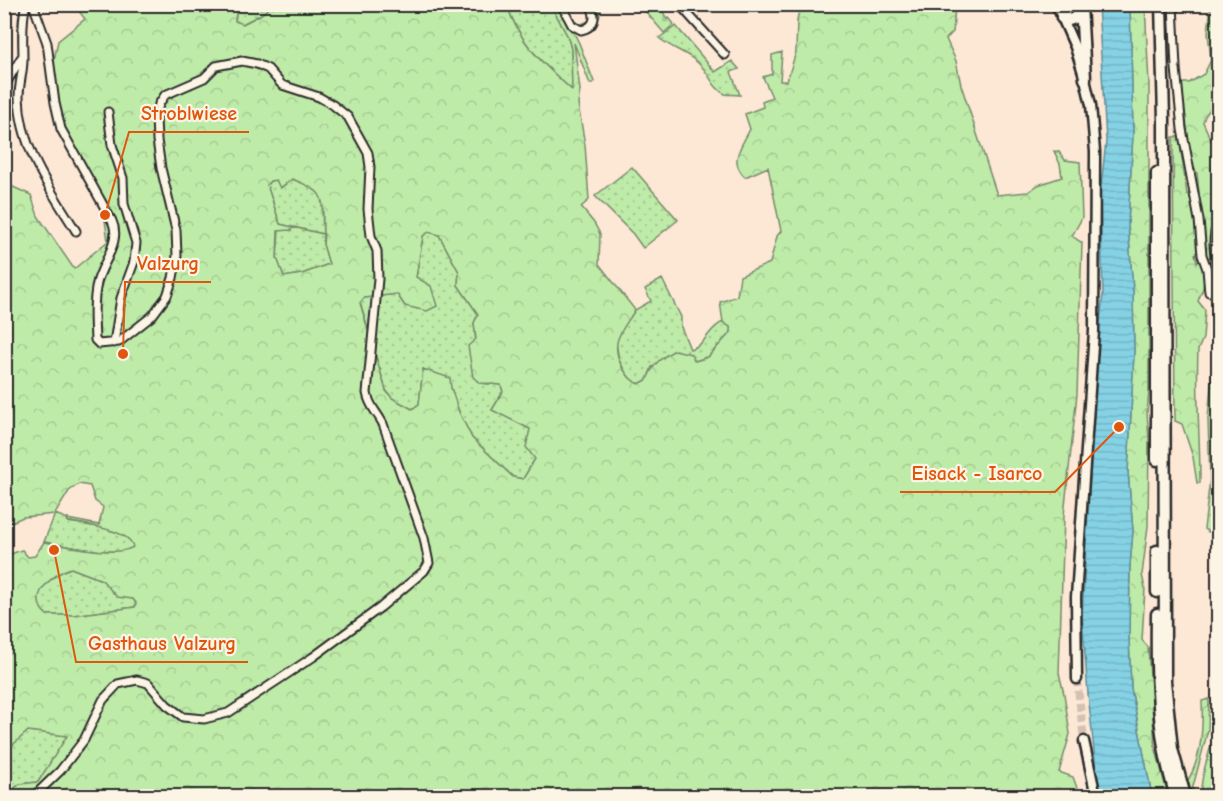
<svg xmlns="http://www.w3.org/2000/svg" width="1223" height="801" font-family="'Comic Neue',sans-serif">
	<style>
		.grass { fill: url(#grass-dots); stroke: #758b6a; stroke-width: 1.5 }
		.forest { fill: url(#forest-crowns); stroke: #758b6a; stroke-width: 1.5; fill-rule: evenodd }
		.cemetery { fill: url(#cemetery-stones); stroke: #758b6a; stroke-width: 1.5 }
		.water { fill: url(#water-rules); stroke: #618f9b; stroke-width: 1.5 }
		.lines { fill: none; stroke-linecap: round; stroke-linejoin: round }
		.major-tunnel { stroke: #d3c1b3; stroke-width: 8; stroke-dasharray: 8 4; stroke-linecap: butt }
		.minor-casing { stroke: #2b2b2b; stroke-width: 11 }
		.major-casing { stroke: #2b2b2b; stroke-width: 13 }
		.highway-casing { stroke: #2b2b2b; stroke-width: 15 }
		.minor { stroke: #fcf5e5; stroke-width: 7 }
		.major { stroke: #fcf5e5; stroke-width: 8 }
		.highway { stroke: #fcf5e5; stroke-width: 10 }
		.leader { fill: none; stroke: #df570e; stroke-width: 2 }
		.callout-dot { fill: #df570e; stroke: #fcf5e5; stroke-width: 2 }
		.callout-label { font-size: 20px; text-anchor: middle; font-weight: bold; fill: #df570e; stroke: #fcf5e5; stroke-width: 4.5; stroke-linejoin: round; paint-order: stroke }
	</style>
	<defs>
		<pattern id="grass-dots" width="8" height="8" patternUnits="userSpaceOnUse" patternTransform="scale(1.5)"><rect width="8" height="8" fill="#bfeba9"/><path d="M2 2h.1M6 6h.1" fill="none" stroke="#a4ca92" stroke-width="1.8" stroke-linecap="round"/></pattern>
		<pattern id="forest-crowns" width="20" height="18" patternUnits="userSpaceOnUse" patternTransform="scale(1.5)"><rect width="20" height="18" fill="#bfeba9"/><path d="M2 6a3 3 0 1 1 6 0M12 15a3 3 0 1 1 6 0" fill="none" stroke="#a4ca92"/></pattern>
		<pattern id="cemetery-stones" width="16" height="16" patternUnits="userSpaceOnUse" patternTransform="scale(1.5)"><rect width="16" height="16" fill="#bfeba9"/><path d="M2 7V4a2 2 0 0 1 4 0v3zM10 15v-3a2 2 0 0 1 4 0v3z" fill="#a4ca92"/></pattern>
		<pattern id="water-rules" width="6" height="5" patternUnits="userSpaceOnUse" patternTransform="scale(1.5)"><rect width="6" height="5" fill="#85d2e5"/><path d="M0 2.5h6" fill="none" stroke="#73b4c5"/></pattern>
	</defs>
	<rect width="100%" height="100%" fill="#fde7d5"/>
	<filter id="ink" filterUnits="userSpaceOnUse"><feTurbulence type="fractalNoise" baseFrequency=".0167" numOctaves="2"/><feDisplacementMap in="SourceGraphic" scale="12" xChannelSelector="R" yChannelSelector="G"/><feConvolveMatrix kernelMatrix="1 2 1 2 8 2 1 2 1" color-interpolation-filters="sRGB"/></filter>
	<g filter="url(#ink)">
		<path class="grass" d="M237,5H273L260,15L242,24L235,22Z
			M507,5H551L568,37L571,49L572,91C544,64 519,43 507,5Z
			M676,26L715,72L732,61L739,69L731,72L740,95C736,94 729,95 725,94C715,90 710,76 703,68C691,53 673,50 659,38Z
			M632,167L678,220L643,248L633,234L595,196Z
			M292,179L314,187L322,198L323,244L329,264L302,274L284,277L277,258L279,230H290L280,224L267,185L270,181L276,180L281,188Z
			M429,232L439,235L459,272L458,285L478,314L474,323L480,383L501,385L503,392L492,410L530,429L535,459L523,479L513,477L472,438L459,412L451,388L423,369L419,405L412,409L392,398L386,390L360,303L364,298L397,294L405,306L416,277L423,236Z
			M662,279L681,317V327L690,349C707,345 708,328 723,322L730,327L731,332L708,357L695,361L652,367L647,380L639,384L632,381L626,373L619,360L616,343L620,331L635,310L651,301L645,289Z
			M55,514L68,519V522C88,526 119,527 133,543V547C117,558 65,545 44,542Z
			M71,568L102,580L133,599L136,603L135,607L73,615H47C45,613 42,611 40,608C31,590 58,572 71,568Z
			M28,731L68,736L38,782L20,784L4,796V752Z"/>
		<path class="forest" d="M87,4L237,5L235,21L243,24L260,15L273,5H507C519,43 543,64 572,90L571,49L568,37L551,5H568L574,19L579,25L589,21L591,15L584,5H597L601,9C598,28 592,37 573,31L579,43L594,82L590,84L574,43L580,90L578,104L585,145L589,200L581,207L594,223L600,234L599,264L635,310C622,331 609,341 622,367C627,375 630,380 639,384L647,380C653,364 660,358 675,350L691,354L695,361L708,357L731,332L730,327L723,322L720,302L737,296L740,276L770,263L777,236L781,231L768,167L745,177C728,161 742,146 750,129L745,114L763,107L762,101L772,97L763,77L772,74V55L782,52L780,81H787L796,52L797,21L800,5H955L953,32L946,39L956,61L961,85L997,195L1028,192L1038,185L1062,177L1060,164L1054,151L1059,152L1065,160L1080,162L1082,218L1072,236L1082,243L1077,394L1064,515L1059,673L1064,694L1070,734L1059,772L1073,777L1080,796H5L20,784L38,782L67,736L28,731L5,752V556L22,550L28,557L35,556L44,542C65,545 117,558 133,547C130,529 83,525 67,521L68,519L99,525L103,507L95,501L90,486L79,484L69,491L55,514L23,517L5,525L4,183L31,195L38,216L74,269L108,241L103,207L82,166L55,103L53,65L58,41L85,19L76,7ZM292,179C329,193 322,197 323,234L280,224L267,185L270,181L276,180L280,188ZM294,227L324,234L323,244L329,264L302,274L284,277L277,258L278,231L290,230ZM429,232L439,235L459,272L458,285L478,314L474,323L476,339L468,346L473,377L480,383L501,385L503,392L492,410L530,429L526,447L535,459L523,479L513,477L472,438L459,412L451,388L450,378L423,369L419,404L412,409L392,398L386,391L360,303L364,298L397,294L405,306L427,311L437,306L431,286L416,277L423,236ZM71,568L102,580L117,597L133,599L136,603L135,607L73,615H47C45,613 42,611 41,608C31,590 58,572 71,568Z
			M1130,5H1145L1149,84V391L1147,413L1149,439L1148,526L1142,575L1145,588L1142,640L1148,647L1155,746L1168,796H1152L1131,688L1129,637L1130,565L1133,531L1128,472L1134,352L1133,291L1128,224L1133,133Z
			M1211,5H1218V98L1205,116L1203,122L1218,156V214L1212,223V255L1210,258H1208L1205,252L1197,173L1192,164L1181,83H1189L1204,74L1211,60L1208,33Z
			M1173,137H1179L1187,194H1191L1199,252L1195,254L1197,262L1202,261L1204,278L1203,288L1198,301L1205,310L1203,338L1198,350C1196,394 1200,438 1200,483H1197L1193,457L1182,424L1175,421Z
			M1215,343L1218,344V533L1212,534L1204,529L1210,479L1208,418Z
			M1218,692V796H1201C1200,773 1211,753 1214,730C1216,717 1214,704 1218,692Z
			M1209,699L1208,730L1191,794L1188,780C1202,757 1203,727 1202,701Z"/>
		<path class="cemetery" d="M640,5H659L667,19L669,18L674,24L664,33Z"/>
		<path class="water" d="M1098,5H1130L1133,133L1128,224L1133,291L1134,352L1128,472L1133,531L1130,565L1129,637L1131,689L1152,796H1102L1098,788L1088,694L1082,615L1098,338L1103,295L1100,196L1106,141Z"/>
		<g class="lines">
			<path class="major-tunnel" d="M1077,679L1084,741"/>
			<defs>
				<path id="minor" d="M26,4C21,21 23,43 23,60C23,72 19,84 19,97C20,148 50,189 76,231
					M33,4L47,43L55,103L61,129L112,221C122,242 102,262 97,283C93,302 94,320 95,340L99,344L119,342L152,316L167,296L173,278L177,256L176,230L161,168L157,140L156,118L159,104L165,95L204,78L216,66L242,61L257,64L268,69L282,85L319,97L333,105L348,117L368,153L370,167L368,209L371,236L377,251L378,279L367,393C369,406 377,412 383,424L424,538L429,563L424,571L381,607L313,657L228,713L204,719L183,717L167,705L148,683L137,680L118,684L103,700L84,740L60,771L34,796
					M561,4L572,25L581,30C596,27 597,15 589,4
					M679,4L725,55
					M1173,4L1176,68L1182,129L1199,220L1202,255L1207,269L1209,292L1215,291C1223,271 1207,248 1218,223
					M4,87L21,58
					M108,112L112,145L123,178L124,204L136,243L134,262L121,298L114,343"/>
				<path id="major" d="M1056,4L1075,47L1085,79L1091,105L1095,152L1094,331L1076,597L1077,679
					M1084,741L1096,796"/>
				<path id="highway" d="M1067,4L1062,18L1069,20L1075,18L1081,7
					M1081,4L1085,79
					M1161,4L1164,119L1165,681L1172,749L1185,796
					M1157,173V460
					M1157,592V551
					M1157,614C1156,675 1157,738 1176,796"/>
			</defs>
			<use href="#minor" class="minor-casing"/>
			<use href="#major" class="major-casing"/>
			<use href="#highway" class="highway-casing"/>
			<use href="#minor" class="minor"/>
			<use href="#major" class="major"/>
			<use href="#highway" class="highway"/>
		</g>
	</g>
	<path class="leader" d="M105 215L129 132H249M123 354L125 282H211M1119 427L1055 492H900M54 550L76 662H248"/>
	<g class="callout-dot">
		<circle cx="105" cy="215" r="6"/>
		<circle cx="123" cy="354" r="6"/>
		<circle cx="1119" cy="427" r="6"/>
		<circle cx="54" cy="550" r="6"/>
	</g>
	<g class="callout-label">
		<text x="189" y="120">Stroblwiese</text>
		<text x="168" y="270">Valzurg</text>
		<text x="977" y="480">Eisack - Isarco</text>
		<text x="162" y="650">Gasthaus Valzurg</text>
	</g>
	<rect width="1223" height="801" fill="none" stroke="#fcf5e5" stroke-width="24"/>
	<rect x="12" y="12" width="1199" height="777" fill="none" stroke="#2b2b2b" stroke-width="2" filter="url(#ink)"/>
</svg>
